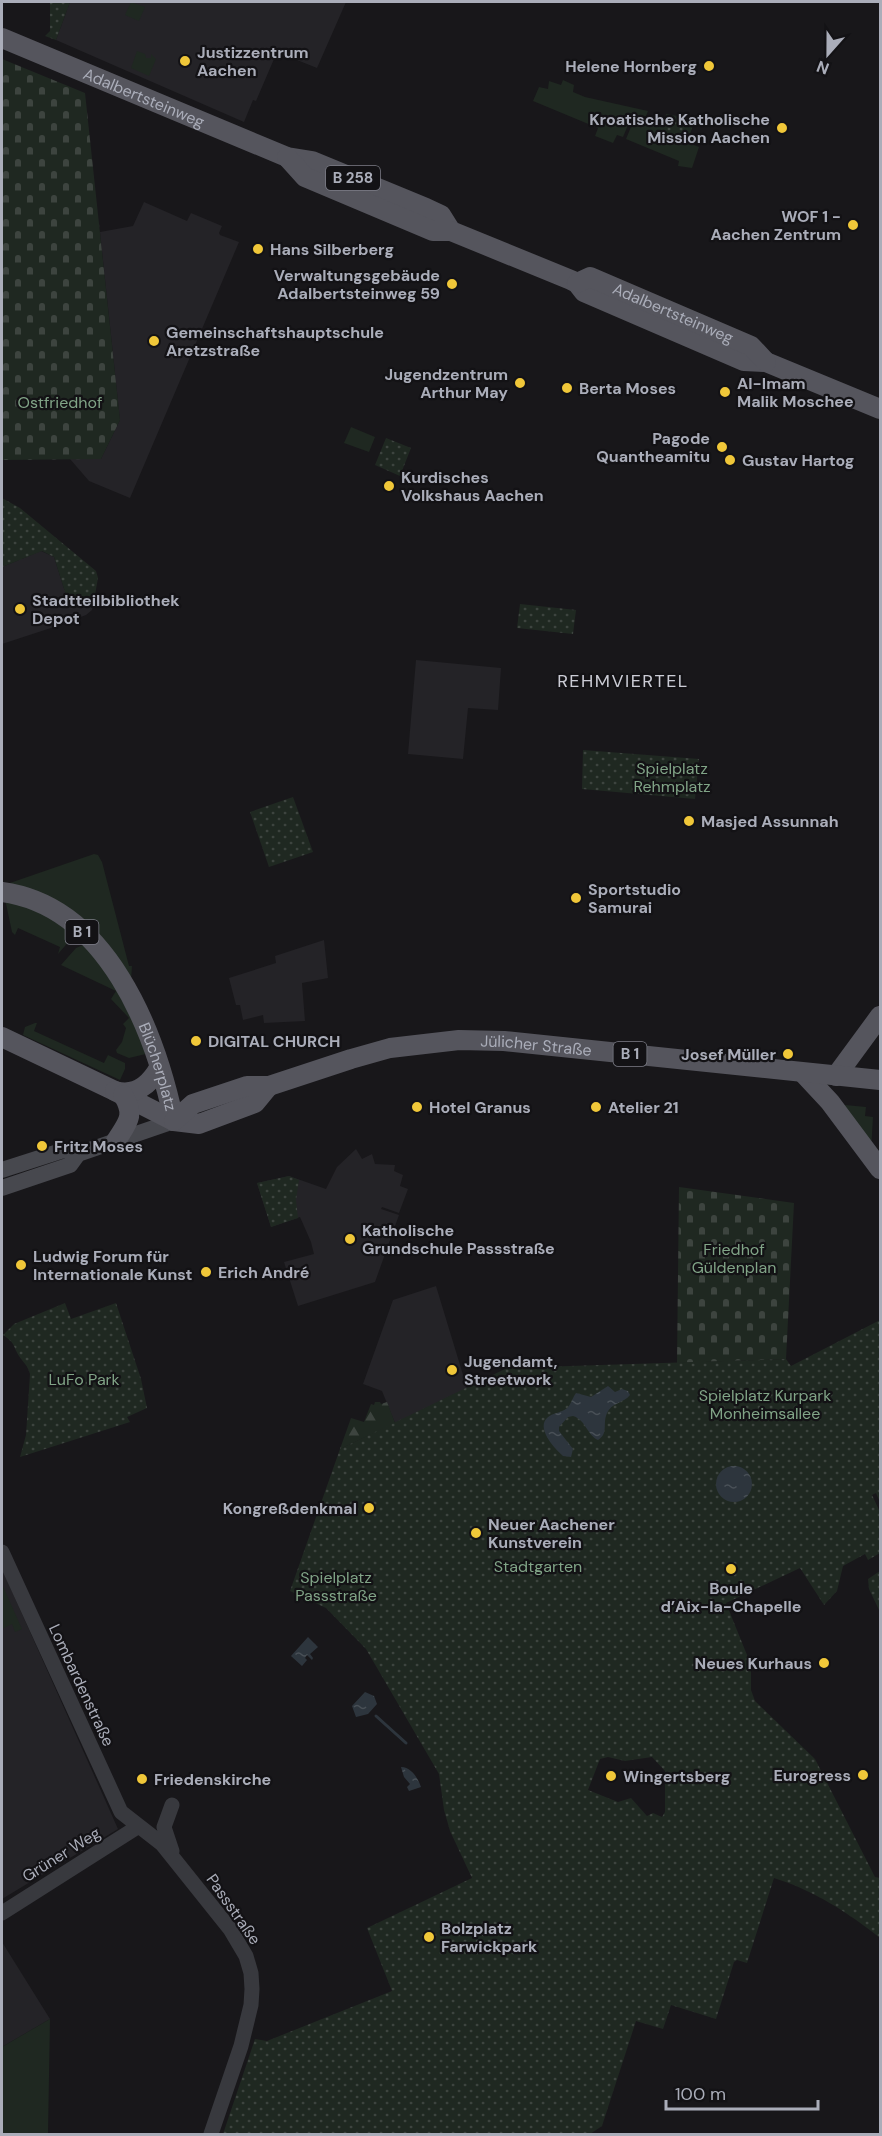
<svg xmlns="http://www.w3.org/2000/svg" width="882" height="2136" font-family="'DM Sans',sans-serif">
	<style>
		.built { fill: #242327 }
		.green { fill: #1f2821 }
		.forest { fill: url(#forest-firs) }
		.cemetery { fill: url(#cemetery-stones) }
		.park { fill: url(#park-dots); fill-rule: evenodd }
		.water { fill: url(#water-ripples) }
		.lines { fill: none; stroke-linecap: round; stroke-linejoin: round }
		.stream { stroke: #2d353d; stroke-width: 3 }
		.tertiary { stroke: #38393e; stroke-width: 15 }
		.secondary { stroke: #47484e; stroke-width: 16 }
		.primary { stroke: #55555d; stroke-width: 20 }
		.poi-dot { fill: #f0c739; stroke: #131215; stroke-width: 2 }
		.labels { text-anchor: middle; stroke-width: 4.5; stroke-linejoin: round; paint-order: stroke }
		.shield { fill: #131215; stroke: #7d7e88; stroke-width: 1.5 }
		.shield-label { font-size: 15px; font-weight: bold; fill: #aaadb9 }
		.poi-label { font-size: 16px; font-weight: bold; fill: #aaadb9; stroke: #131215; text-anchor: start }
		.street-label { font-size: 16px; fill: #aaadb9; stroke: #131215 }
		.park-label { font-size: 16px; fill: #81a487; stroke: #131215 }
		.neighbourhood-label { font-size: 18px; letter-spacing: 1.5px; fill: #cbccd5; stroke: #131215 }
	</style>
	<defs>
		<pattern id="forest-firs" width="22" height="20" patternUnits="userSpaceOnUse" patternTransform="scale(1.5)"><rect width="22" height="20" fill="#1f2821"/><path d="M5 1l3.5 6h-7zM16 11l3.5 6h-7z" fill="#3d443f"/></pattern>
		<pattern id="cemetery-stones" width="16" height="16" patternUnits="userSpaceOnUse" patternTransform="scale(1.5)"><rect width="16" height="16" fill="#1f2821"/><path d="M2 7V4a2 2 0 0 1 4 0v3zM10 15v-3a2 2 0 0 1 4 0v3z" fill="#3d443f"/></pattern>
		<pattern id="park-dots" width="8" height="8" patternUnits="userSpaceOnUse" patternTransform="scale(1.5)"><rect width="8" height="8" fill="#1f2821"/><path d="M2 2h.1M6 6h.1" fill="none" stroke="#3d443f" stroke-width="1.8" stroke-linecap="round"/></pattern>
		<pattern id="water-ripples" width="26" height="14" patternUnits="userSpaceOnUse" patternTransform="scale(1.5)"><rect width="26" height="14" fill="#2d353d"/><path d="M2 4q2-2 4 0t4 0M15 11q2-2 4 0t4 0" fill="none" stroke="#495057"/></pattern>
	</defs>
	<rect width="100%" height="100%" fill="#18171a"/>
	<path class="built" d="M70,2H346L317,68L277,52L256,101L253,100L244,122L56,40Z
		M144,202L187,221L191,213L222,226L219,233L220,235L239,242L130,498L89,481L70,459H101L120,420L100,232L133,226Z
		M41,551L54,557L66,595L93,606L92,610L86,615L57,626L2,644V567Z
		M416,660L501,668L498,710L468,708L463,759L408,754Z
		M324,940L328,978L302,983L305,1021L264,1023L263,1015L243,1020L240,1005H236L229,978L276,963L275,956Z
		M356,1149L362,1159L372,1154L375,1164L395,1165L394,1171L403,1175L400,1186L408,1189L399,1213L382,1207L381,1209L399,1215L375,1282L298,1306L284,1262L314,1254L311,1242L300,1217L271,1227L257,1183L289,1176L326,1189L337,1167Z
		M436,1286L467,1388L395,1423L382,1391L363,1384L393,1300Z
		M2,1569L118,1829L2,1899Z
		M2,1942L50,2019L2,2047Z"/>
	<path class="green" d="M131,2L145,7L139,21L125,15Z
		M137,51L145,54L146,58H151V54L156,59L149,76L131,68Z
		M563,80L574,85L573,92L585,97L648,111L646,116L631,118L623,137L617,135L613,143L595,136L598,128L533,101L539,87L548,89L549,81L561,85Z
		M653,118L665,123L664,134L699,147L692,168L678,166L679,161L626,139L633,122Z
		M351,427L375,437L369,452L344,443Z
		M94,854L98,855L102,862L129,966H132L131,980L117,961L7,884Z
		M5,899L44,909L73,936L71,939L58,954L60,947L18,928L15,935L12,932Z
		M83,945L102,962L150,1053L129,1058L117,1053L116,1050L122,1042L126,1028L123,1024L129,1018L111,999L116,991L61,965L76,948Z
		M35,1023H37L34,1031L104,1063L108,1055L125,1063V1069L120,1080L23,1035L25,1027Z
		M835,1104L866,1107L865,1116L873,1117L871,1151Z
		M2,1584L22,1629L15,1632L12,1624L2,1629Z
		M50,2019L48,2134H2V2047Z"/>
	<path class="forest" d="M375,1402H380L381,1404L387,1402L395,1423L340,1449L351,1418L364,1422L371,1404L374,1405Z"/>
	<path class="cemetery" d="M2,59L85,93L120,420L101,459L2,460Z
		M679,1187L794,1203L786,1359L677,1363Z"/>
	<path class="park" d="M50,2H70L56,40L45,36L50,31Z
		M666,114L695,119L687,143L663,134Z
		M386,438L411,448L400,476L375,465Z
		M2,498L20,508L96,571L98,578L93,606L66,595L54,557L42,551L2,567Z
		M520,604L576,610L573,634L517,628Z
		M583,750L699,759L695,799L582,789Z
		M293,797L313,852L269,867L250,812Z
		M289,1176L299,1180L296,1200L298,1218L271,1227L257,1183Z
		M65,1303L71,1319L116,1303L141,1379L147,1408L127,1417L130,1422L20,1457L26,1435L30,1374C28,1366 23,1362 19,1356C12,1344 16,1344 3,1335L14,1324Z
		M880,1320V1502L876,1493L872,1495L880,1512V1553L868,1560L865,1554L843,1566L837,1591L824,1605L800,1568L726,1603L747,1655L751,1669V1690L755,1701L815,1759L875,1877L880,1878V1938C849,1913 813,1890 774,1878L747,1963L737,1960L734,1962L716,2019L671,2005L663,2029L636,2021L602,2126L590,2134H223L255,2039L267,2041L392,1991L367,1928L472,1878L450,1831L444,1810L439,1774L366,1649L326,1608L290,1591L340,1449L507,1368L786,1359L791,1366ZM608,1757L625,1761L652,1757L665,1771V1812L662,1817L653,1813L647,1816L631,1798L618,1802L588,1790L600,1759Z
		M880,1571V1612L869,1589L868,1579Z"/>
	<path class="water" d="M608,1386L615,1392L622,1389L628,1391L630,1395C624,1403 611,1403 607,1413C602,1425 609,1433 598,1440C587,1435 586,1420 573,1416L568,1417L559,1427V1431L573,1449L571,1457L563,1456C555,1449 536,1429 547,1418C553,1412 564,1413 569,1406C572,1401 573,1397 576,1393L591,1397Z
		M716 1484a18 18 0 1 1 36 0a18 18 0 1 1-36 0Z
		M308,1637L318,1647L310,1654L313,1658L312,1660L307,1655L305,1658L307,1660L302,1666L291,1656Z
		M365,1692L374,1696L377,1704L368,1714L356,1717L352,1706Z
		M401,1767C411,1767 418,1778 421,1787L409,1791L407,1787L410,1784L404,1777Z"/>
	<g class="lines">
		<path class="stream" d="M376,1716L406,1743"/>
		<path class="tertiary" d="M2,1552L121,1812L162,1844L230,1929L246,1956L251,1973L252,1989L251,2005L241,2046L211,2134
			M172,1851L164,1827L172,1805
			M2,1913L139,1826"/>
		<path class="secondary" d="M2,1170L64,1150L78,1154
			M2,1188L70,1165L78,1154L174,1121"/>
		<g class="primary">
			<path id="s1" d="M2,38L287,157L312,161L426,208L441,215L451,231"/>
			<path d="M287,157L305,177L433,231H451L571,280L577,283L584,292L744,361L766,362L880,409"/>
			<path id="s2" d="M577,283L590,277L751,346L766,362"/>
			<path id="s3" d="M2,892C107,906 155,1031 174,1121"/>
			<path d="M2,1037L115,1091L174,1121L199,1124L255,1103L269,1086"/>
			<path d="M803,1073L830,1102L880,1169"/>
			<path d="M836,1076L880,1016"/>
			<path d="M115,1091C135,1097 150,1084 159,1068"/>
			<path id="s4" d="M174,1121L193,1104L247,1086H269L351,1059L390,1048L459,1040L504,1041L880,1080"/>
			<path d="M116,1141C127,1123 136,1116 123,1095"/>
		</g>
	</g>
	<g class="poi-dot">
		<circle cx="185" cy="61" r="6"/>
		<circle cx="709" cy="66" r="6"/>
		<circle cx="782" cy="128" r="6"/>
		<circle cx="853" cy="225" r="6"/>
		<circle cx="258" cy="249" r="6"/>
		<circle cx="452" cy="284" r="6"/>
		<circle cx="154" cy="341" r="6"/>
		<circle cx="520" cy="383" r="6"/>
		<circle cx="567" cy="388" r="6"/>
		<circle cx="725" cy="392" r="6"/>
		<circle cx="722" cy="447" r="6"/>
		<circle cx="730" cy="460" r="6"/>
		<circle cx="389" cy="486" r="6"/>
		<circle cx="20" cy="609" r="6"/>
		<circle cx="689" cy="821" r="6"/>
		<circle cx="576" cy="898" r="6"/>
		<circle cx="196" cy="1041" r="6"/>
		<circle cx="788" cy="1054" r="6"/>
		<circle cx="417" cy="1107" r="6"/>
		<circle cx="596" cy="1107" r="6"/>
		<circle cx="42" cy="1146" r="6"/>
		<circle cx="350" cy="1239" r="6"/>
		<circle cx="21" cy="1265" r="6"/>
		<circle cx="206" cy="1272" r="6"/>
		<circle cx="452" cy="1370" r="6"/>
		<circle cx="369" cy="1508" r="6"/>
		<circle cx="476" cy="1533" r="6"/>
		<circle cx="731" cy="1569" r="6"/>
		<circle cx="824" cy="1663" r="6"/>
		<circle cx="863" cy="1775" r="6"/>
		<circle cx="611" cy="1776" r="6"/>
		<circle cx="142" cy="1779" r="6"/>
		<circle cx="429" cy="1937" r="6"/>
	</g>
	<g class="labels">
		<g class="shield">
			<rect x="326" y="166" width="54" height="24" rx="4.5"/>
			<rect x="65.5" y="920" width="33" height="24" rx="4.5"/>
			<rect x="613.5" y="1042" width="33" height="24" rx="4.5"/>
		</g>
		<g class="shield-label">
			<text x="353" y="183">B 258</text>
			<text x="82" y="937">B 1</text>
			<text x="630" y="1059">B 1</text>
		</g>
		<g class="poi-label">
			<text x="197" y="58">Justizzentrum<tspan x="197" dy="18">Aachen</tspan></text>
			<text x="697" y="72" text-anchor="end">Helene Hornberg</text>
			<text x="770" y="125" text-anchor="end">Kroatische Katholische<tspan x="770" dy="18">Mission Aachen</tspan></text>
			<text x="841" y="222" text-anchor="end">WOF 1 -<tspan x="841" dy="18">Aachen Zentrum</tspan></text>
			<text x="270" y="255">Hans Silberberg</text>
			<text x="440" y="281" text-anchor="end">Verwaltungsgebäude<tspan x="440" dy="18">Adalbertsteinweg 59</tspan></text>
			<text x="166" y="338">Gemeinschaftshauptschule<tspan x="166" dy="18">Aretzstraße</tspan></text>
			<text x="508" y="380" text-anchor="end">Jugendzentrum<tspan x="508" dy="18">Arthur May</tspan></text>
			<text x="737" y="389">Al-Imam<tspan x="737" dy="18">Malik Moschee</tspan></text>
			<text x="579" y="394">Berta Moses</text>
			<text x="710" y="444" text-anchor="end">Pagode<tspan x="710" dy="18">Quantheamitu</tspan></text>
			<text x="742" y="466">Gustav Hartog</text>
			<text x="401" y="483">Kurdisches<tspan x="401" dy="18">Volkshaus Aachen</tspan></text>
			<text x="32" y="606">Stadtteilbibliothek<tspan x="32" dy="18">Depot</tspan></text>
			<text x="701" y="827">Masjed Assunnah</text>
			<text x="588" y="895">Sportstudio<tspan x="588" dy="18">Samurai</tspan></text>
			<text x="208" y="1047">DIGITAL CHURCH</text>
			<text x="776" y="1060" text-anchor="end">Josef Müller</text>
			<text x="429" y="1113">Hotel Granus</text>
			<text x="608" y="1113">Atelier 21</text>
			<text x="54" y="1152">Fritz Moses</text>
			<text x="362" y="1236">Katholische<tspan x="362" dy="18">Grundschule Passstraße</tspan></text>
			<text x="33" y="1262">Ludwig Forum für<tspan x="33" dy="18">Internationale Kunst</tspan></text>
			<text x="218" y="1278">Erich André</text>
			<text x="464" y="1367">Jugendamt,<tspan x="464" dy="18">Streetwork</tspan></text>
			<text x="357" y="1514" text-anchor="end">Kongreßdenkmal</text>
			<text x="488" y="1530">Neuer Aachener<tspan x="488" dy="18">Kunstverein</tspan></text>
			<text x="731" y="1594" text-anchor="middle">Boule<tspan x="731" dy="18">d’Aix-la-Chapelle</tspan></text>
			<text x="812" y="1669" text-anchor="end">Neues Kurhaus</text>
			<text x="851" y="1781" text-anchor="end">Eurogress</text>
			<text x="623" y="1782">Wingertsberg</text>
			<text x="154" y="1785">Friedenskirche</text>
			<text x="441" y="1934">Bolzplatz<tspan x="441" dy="18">Farwickpark</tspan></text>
		</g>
		<g class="street-label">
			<text dy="6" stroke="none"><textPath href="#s1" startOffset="154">Adalbertsteinweg</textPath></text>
			<text dy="6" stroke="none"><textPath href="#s2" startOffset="105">Adalbertsteinweg</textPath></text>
			<text dy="6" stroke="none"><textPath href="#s4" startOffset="378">Jülicher Straße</textPath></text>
			<text dy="6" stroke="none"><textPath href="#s3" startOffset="248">Blücherplatz</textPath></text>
			<text transform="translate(82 1685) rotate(65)" y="6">Lombardenstraße</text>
			<text transform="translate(61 1854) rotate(-32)" y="6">Grüner Weg</text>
			<text transform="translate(234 1909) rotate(55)" y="6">Passstraße</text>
		</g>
		<g class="park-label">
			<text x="60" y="408">Ostfriedhof</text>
			<text x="672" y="774">Spielplatz<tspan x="672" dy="18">Rehmplatz</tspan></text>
			<text x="734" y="1255">Friedhof<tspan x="734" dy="18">Güldenplan</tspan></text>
			<text x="84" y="1385">LuFo Park</text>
			<text x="765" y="1401">Spielplatz Kurpark<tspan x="765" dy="18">Monheimsallee</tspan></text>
			<text x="538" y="1572">Stadtgarten</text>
			<text x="336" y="1583">Spielplatz<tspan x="336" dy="18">Passstraße</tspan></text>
		</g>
		<g class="neighbourhood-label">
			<text x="623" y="687">REHMVIERTEL</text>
		</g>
	</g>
	<rect width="882" height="2136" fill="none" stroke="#aaadb9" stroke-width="6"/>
	<g transform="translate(828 54) rotate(201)" stroke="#131215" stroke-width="4.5" paint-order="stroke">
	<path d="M0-4.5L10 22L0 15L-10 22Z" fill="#aaadb9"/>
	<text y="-9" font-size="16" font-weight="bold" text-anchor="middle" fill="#aaadb9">N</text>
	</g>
	<path d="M666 2100v9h152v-9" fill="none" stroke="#aaadb9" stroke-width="3"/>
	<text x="675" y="2100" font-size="18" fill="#aaadb9" stroke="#131215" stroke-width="4.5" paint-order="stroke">100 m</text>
</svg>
